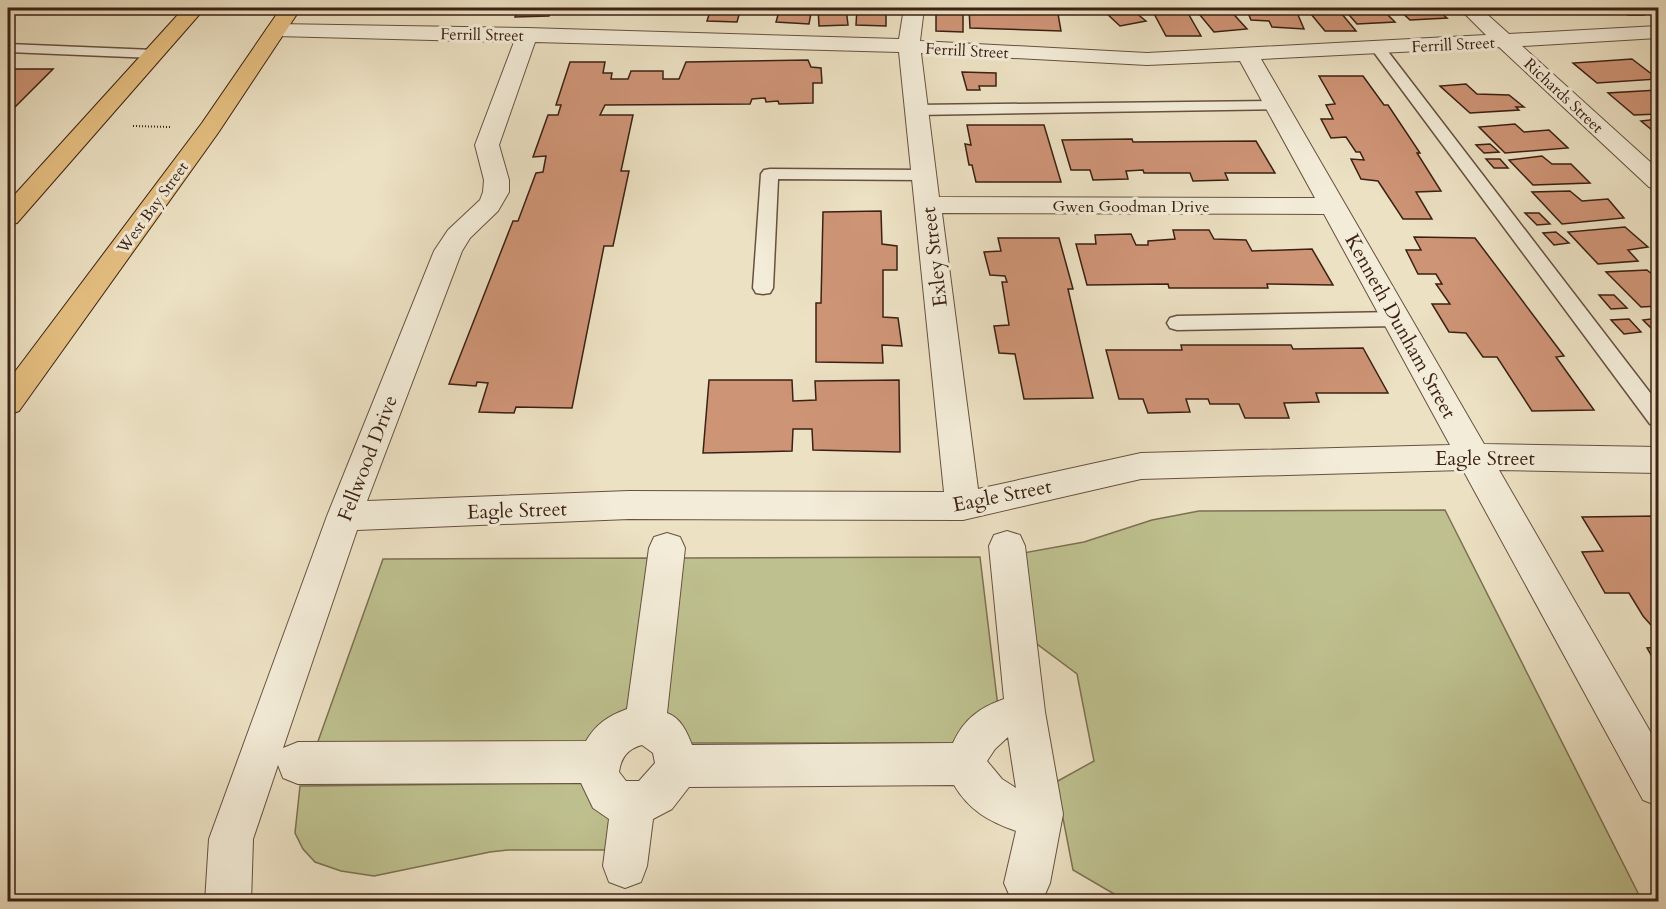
<svg xmlns="http://www.w3.org/2000/svg" width="1666" height="909" font-family="Cardo,serif">
	<style>
		.green { fill: #bec18f; stroke: #7c7152; stroke-width: 1.5 }
		.building { fill: #ce9476; stroke: #3b2114; stroke-width: 1.5 }
		.lines { fill: none; stroke-linecap: round; stroke-linejoin: round }
		.lane-casing { stroke: #675140; stroke-width: 3 }
		.street-casing { stroke: #675140; stroke-width: 2 }
		.primary-casing { stroke: #3b2114; stroke-width: 2 }
		.path { stroke: #3b2114; stroke-width: 2; stroke-dasharray: 1 2; stroke-linecap: butt }
		.lane { fill: #f3ecd8; fill-rule: evenodd }
		.street { fill: #f3ecd8; fill-rule: evenodd }
		.primary { fill: #e6c082; fill-rule: evenodd }
		.labels { text-anchor: middle; stroke-width: 6; stroke-linejoin: round; paint-order: stroke }
		.far-street-label { font-size: 16px; fill: #3b2114; stroke: #f3ecd8 }
		.street-label { font-size: 20px; fill: #3b2114; stroke: #f3ecd8 }
	</style>
	<rect width="100%" height="100%" fill="#ece1c3"/>
	<filter id="stains"><feTurbulence type="fractalNoise" baseFrequency=".00333" numOctaves="4"/><feColorMatrix values="0 0 0 0 .2 0 0 0 0 .09 0 0 0 0 .02 0 0 0 .5 -.17"/></filter>
	<radialGradient id="worn" r=".72"><stop offset=".6" stop-color="#630" stop-opacity="0"/><stop offset="1" stop-color="#630" stop-opacity=".3"/></radialGradient>
	<path class="green" d="M1445,510L1642,901H1126L1073,870L1056,782L1094,761L1077,674L1033,641L1023,553L1084,542L1152,520L1199,511Z
		M980,557L998,707L963,743H686L665,719L676,558Z
		M656,558L637,716L594,743L316,747L383,559Z
		M589,783L621,814L617,850H508L490,852L374,876L341,871L315,862L303,849L295,833L300,786Z"/>
	<path class="building" d="M358,8H388L385,13H355Z
		M397,8H436L434,12L394,14Z
		M448,8H486L482,13H445Z
		M519,8H552L549,16L515,17Z
		M711,8H741L737,22L707,21Z
		M780,8H812L809,24L776,22Z
		M818,8H846L848,25L819,26Z
		M857,8H886V26L856,25Z
		M936,8H963V32L936,31Z
		M969,8H1057L1061,31L970,28Z
		M1130,8L1146,21L1120,26L1104,11Z
		M1151,8H1185L1201,36H1166Z
		M1228,8L1247,29L1214,32L1195,9Z
		M1246,8H1295L1304,29L1272,27L1269,21L1251,20Z
		M1306,8H1337L1356,31H1325Z
		M1343,8H1381L1395,22L1357,24Z
		M1397,8H1435L1447,18L1410,20Z
		M1619,8H1633L1643,15H1628Z
		M1632,59L1658,79L1597,83L1573,63Z
		M808,60L811,67L821,68L822,83H813V103L779,104L778,101L766,102L765,98L752,99L750,104L605,105L600,115H633L621,171H629L613,246H604L572,408L516,407L514,413L479,412L488,383L477,382L476,386L449,384L513,221H518L536,173L543,172L546,156L533,157L548,115H558L561,105H556L570,62H605L603,73H612L611,79H628L631,71H663V79H679L686,62Z
		M8,69H53L8,114Z
		M962,72L996,73V86H979L980,90H967Z
		M1319,76H1363L1384,105H1388L1420,153H1417L1441,191L1416,192L1432,219H1403L1378,181L1361,179L1351,159L1364,160L1360,152H1356L1346,137L1331,138L1321,119H1333L1326,105L1335,104Z
		M1466,84L1477,94L1509,95L1524,107H1516L1519,110L1470,113L1440,86Z
		M1658,90V114L1634,115L1608,93Z
		M1658,119V135L1641,121Z
		M1515,124L1524,132L1549,130L1568,148L1505,153L1479,127Z
		M967,125H1044L1061,182H976L972,165H969L965,144L971,145Z
		M1132,139L1133,142L1256,141L1275,173H1225L1228,180L1193,181L1190,173H1144L1143,170L1126,171L1128,179L1093,180L1090,170H1071L1062,140Z
		M1490,144L1499,152L1484,153L1476,145Z
		M1542,156L1552,164H1571L1590,183L1533,185L1509,160Z
		M1486,159H1500L1508,168H1494Z
		M1570,191L1582,201L1608,199L1624,218L1562,224L1532,192Z
		M881,211L882,244L897,246V270H883V317L898,318L902,346L882,345L883,363L816,362V303H821L823,212Z
		M1525,213H1539L1550,224L1537,225Z
		M1625,227L1648,247L1628,250L1638,261L1598,264L1568,232Z
		M1173,230H1209L1214,239L1246,240L1252,251L1312,249L1333,285L1267,284L1268,288H1169L1168,284L1087,285L1076,244H1096L1095,235L1131,234L1136,245H1148V241L1175,239Z
		M1556,232L1569,243L1554,245L1543,233Z
		M1414,237L1475,238L1564,356L1556,357L1594,410L1532,411L1497,357H1483L1466,333L1449,332L1432,304H1450L1436,284H1442L1436,274H1418L1406,250H1421Z
		M998,238H1059L1073,289H1068L1093,398L1024,399L1015,354L999,353L994,326L1009,325L1002,282H1007L1005,276L990,275L984,252L1001,251Z
		M1647,270L1658,279V306L1641,307L1606,272Z
		M1599,295H1614L1627,308L1611,309Z
		M1658,318V335L1643,320Z
		M1629,319L1641,332L1624,334L1611,320Z
		M1181,345H1291L1293,349L1363,348L1388,393H1316L1319,402L1284,403L1289,418H1245L1239,404H1210L1208,399H1186L1190,412L1148,413L1143,399H1119L1106,350H1182Z
		M709,380H792L793,401L816,400L815,381L899,380L900,452L813,450L812,429H793L792,451L703,453Z
		M1658,516V633L1643,616L1629,593H1605L1582,552L1603,551L1582,517Z
		M1658,647V667L1647,648Z"/>
	<g class="lines">
		<defs>
			<path id="lane" d="M8,44L154,50L161,54L154,58L8,52Z
				M1378,44L1383,45L1658,403V426L1650,424L1373,51L1371,48Z
				M1277,101L1285,106L1283,109L916,115L908,110L916,105Z
				M770,169L924,170L930,171L933,175L930,179L924,180L778,179L773,288L770,293L763,294L756,293L753,288L761,174L764,170Z
				M1397,312L1404,314L1407,319L1404,324L1397,326L1177,330L1170,328L1167,323L1170,318L1177,316Z"/>
			<path id="street" d="M904,8H924L920,41L1147,53L1486,35L1459,8H1480L1509,34L1658,26V38L1522,46L1658,169V190L1649,187L1499,47L1261,59L1484,444L1658,447V473L1499,470L1658,745V806L1643,800L1463,470L1141,479L963,520L629,519L357,530L283,748L298,742L586,741C596,724 608,716 627,709L649,548L654,537L667,533L680,537L685,548L667,713C681,718 687,732 692,745L953,743C964,719 979,708 1004,699L989,546L994,535L1007,531L1020,535L1025,546L1045,712L1063,814L1050,883L1043,899C1033,903 1021,903 1011,899L1004,883L1016,831C988,821 969,810 954,785L689,787L672,809L653,819L647,866L641,882L625,888L609,882L603,866L609,819L593,808L581,783L298,784L283,778L278,765L253,839L251,902H205L209,839L327,516L434,251L448,230L480,200L483,192L484,180L475,145L514,42L276,36L269,34L266,30L269,26L276,24L527,28L899,39ZM535,42L899,52L944,492L629,491L367,501L462,251L470,238L498,211L509,192V180L499,145ZM921,53L1147,65L1240,61L1315,198L939,197ZM942,213L1324,214L1450,445L1141,453L978,489ZM1008,737L1016,788L1002,779L987,761L995,749ZM642,745L653,753L655,763L639,781H626L619,772C621,758 627,749 642,745Z"/>
			<path id="primary" d="M184,8H205L17,223L8,225V202Z
				M281,8H301L218,133L19,411L8,415V381L202,123Z"/>
		</defs>
		<use href="#lane" class="lane-casing"/>
		<use href="#street" class="street-casing"/>
		<use href="#primary" class="primary-casing"/>
		<path class="path" d="M133,126L170,127"/>
		<use href="#lane" class="lane"/>
		<use href="#street" class="street"/>
		<use href="#primary" class="primary"/>
	</g>
	<g class="labels">
		<g class="far-street-label">
			<text transform="translate(482 34) rotate(1)" y="6">Ferrill Street</text>
			<text transform="translate(1453 44) rotate(-3)" y="6">Ferrill Street</text>
			<text transform="translate(967 50) rotate(3)" y="6">Ferrill Street</text>
			<text transform="translate(1564 95) rotate(43)" y="6">Richards Street</text>
			<text x="1131" y="212">Gwen Goodman Drive</text>
			<text transform="translate(152 207) rotate(-54)" y="6">West Bay Street</text>
		</g>
		<g class="street-label">
			<text transform="translate(934 257) rotate(-97)" y="7">Exley Street</text>
			<text transform="translate(1401 326) rotate(61)" y="7">Kenneth Dunham Street</text>
			<text transform="translate(367 458) rotate(-69)" y="7">Fellwood Drive</text>
			<text x="1485" y="465">Eagle Street</text>
			<text transform="translate(1002 495) rotate(-11)" y="7">Eagle Street</text>
			<text transform="translate(517 510) rotate(-2)" y="7">Eagle Street</text>
		</g>
	</g>
	<rect width="1666" height="909" fill="none" stroke="#ece1c3" stroke-width="30"/>
	<rect x="9" y="9" width="1648" height="891" fill="none" stroke="#3b2114" stroke-width="3"/>
	<rect x="15" y="15" width="1636" height="879" fill="none" stroke="#3b2114" stroke-width="1.5"/>
	<rect width="100%" height="100%" filter="url(#stains)"/>
	<rect width="100%" height="100%" fill="url(#worn)"/>
</svg>
